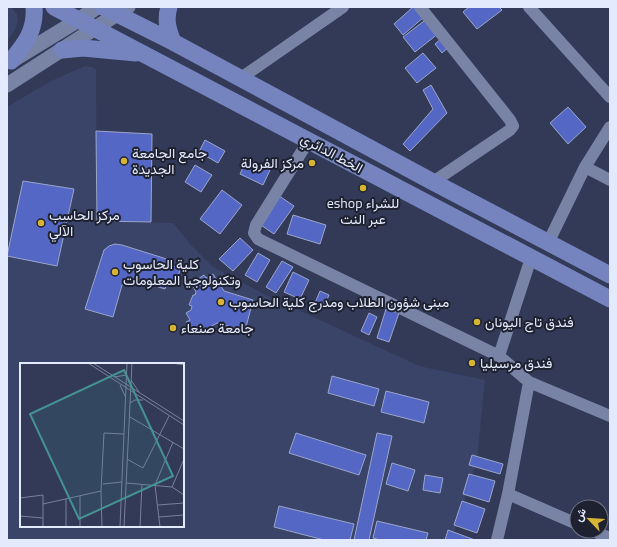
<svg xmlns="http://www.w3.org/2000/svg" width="617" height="547" font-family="'Titillium Web',Vazirmatn,sans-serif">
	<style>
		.built { fill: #3a4368; fill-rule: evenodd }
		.building { fill: #5467c4; stroke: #9ba6ca }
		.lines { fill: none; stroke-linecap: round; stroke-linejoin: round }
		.minor { stroke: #7983a5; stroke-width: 12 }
		.tertiary { stroke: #7983a5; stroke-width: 15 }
		.secondary { stroke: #7584be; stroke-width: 17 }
		.poi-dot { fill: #d8b434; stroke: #1e2230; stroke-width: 1.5 }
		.labels { text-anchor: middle; stroke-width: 4; stroke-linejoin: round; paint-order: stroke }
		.poi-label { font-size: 14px; fill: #e4eafd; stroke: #1e2230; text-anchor: start }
		.street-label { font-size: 14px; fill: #e4eafd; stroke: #1e2230 }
		.inset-road { fill: none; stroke: #79809a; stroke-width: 1 }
		.view { fill: #449392; fill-opacity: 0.15; stroke: #449392; stroke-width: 2 }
		.inset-edge { fill: none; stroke: #e4eafd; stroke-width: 2 }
	</style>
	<rect width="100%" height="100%" fill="#323a58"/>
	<path class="built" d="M7,7H11L17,14L18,20L16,28L12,35L7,40Z
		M85,66L92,67L96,69L97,221L173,223L190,244L213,267L262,293L419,366L485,380L477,460L452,540H7V107L51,81ZM21,364H183V526H21Z"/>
	<path class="building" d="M413,7H415L424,17L403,35L394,24Z
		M469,7H499L502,10L477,29L463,12Z
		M428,18L439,33L415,52L403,37Z
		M443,37L450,46L442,53L435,44Z
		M423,53L436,68L417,83L405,68Z
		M431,85L447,113L410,151L403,144L433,109L423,90Z
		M568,107L586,127L568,144L550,123Z
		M96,131L152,134L151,222L97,221Z
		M205,140L225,151L218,163L199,152Z
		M247,159L270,170L263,185L240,174Z
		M195,165L212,175L201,192L185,182Z
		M23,181L74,189L57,266L7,256Z
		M222,190L242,205L220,234L200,219Z
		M275,193L294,206L274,234L255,221Z
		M293,215L326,225L320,244L287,234Z
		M240,238L253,250L233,271L219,259Z
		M115,244L122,245L173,261L172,266L181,268L176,282L168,280L165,289L133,279L122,285L113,317L85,309L104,250L109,246Z
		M258,253L270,260L257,282L245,275Z
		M282,261L293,267L276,293L266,287Z
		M293,272L309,280L300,299L284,292Z
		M213,274L224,291L253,300L245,331L217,323L198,334L194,327L190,329L186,322L190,320L186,313L191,310L192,306L189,305L193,295H195L196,292L193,286L200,282L198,279L204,275L206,278Z
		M320,291L329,295L324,307L315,303Z
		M386,309L399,313L389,342L377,338Z
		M369,313L377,317L369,335L361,331Z
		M332,376L379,389L374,406L328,393Z
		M386,391L429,402L424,423L381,412Z
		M296,433L366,455L359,475L289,453Z
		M377,433L392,436L369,540H354Z
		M472,455L503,464L500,474L469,465Z
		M392,463L415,470L408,491L386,484Z
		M469,474L495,481L489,502L463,494Z
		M425,475L443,478L440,493L423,490Z
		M462,501L485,509L477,533L454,525Z
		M279,506L354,524L350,540H324L274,527Z
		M377,521L428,533L426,540H380L373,538Z
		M448,530L475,540H445Z"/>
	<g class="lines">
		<path class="minor" d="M420,7L510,120L513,126L510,130L433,182
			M529,7L610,97
			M241,78L343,7
			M309,140L256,225L254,233L258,239L499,356L529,382L610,416
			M585,167L610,180
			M548,243L585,167L610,127
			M499,356L531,258
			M508,494L577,524
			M593,531L610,538
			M497,540L508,494L529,382"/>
		<path class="tertiary" d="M13,60L80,19L97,7
			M7,85L128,7"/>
		<path class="secondary" d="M54,7L610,299
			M103,7L173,42L433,182L610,275
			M169,7C165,20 168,30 173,42
			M62,50L83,48L136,53
			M11,61C25,44 36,30 34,7"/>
	</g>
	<g class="poi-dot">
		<circle cx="124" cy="161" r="4"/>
		<circle cx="312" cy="163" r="4"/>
		<circle cx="363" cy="188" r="4"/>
		<circle cx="41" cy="223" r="4"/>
		<circle cx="115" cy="272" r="4"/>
		<circle cx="221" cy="302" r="4"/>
		<circle cx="477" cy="322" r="4"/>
		<circle cx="173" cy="328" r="4"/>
		<circle cx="472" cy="363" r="4"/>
	</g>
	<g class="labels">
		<g class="poi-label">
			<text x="132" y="158">جامع الجامعة<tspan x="132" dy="16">الجديدة</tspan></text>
			<text x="304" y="168" text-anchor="end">مركز الفرولة</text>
			<text x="363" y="208" text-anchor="middle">eshop للشراء<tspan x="363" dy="16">عبر النت</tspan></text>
			<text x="49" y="220">مركز الحاسب<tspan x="49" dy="16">الآلي</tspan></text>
			<text x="123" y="269">كلية الحاسوب<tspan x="123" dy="16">وتكنولوجيا المعلومات</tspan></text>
			<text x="229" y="307">مبنى شؤون الطلاب ومدرج كلية الحاسوب</text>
			<text x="485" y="327">فندق تاج اليونان</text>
			<text x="181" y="333">جامعة صنعاء</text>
			<text x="480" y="368">فندق مرسيليا</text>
		</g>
		<g class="street-label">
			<text transform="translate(332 153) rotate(28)" y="5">الخط الدائري</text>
		</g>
	</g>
	<g transform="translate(20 363)">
		<rect width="164" height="164" fill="#323a58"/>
		<path class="inset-road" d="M68,0L164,62M73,0L164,58M152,0L164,2M94,14L107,12M111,17L119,29M100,22L105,33M110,40L115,37H123M110,54L164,86M107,96L123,105L149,53M106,120L152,124L164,132M83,121L102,119M152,124L164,96M60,133V164M0,135L23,132V164M23,141L81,128M138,142L164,140M0,153L23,155M139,154L164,152M46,164V136M82,164L81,128L84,70L104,71M100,164L107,0M104,164L112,0M120,164L122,121M140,164L135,122L153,79"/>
		<path class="view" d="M104,7L153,113L59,156L10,51Z"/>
		<rect width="164" height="164" class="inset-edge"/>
	</g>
	<rect width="617" height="547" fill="none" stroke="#e4eafd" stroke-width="16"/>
	<g transform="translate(589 519) rotate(295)"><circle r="19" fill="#1e2230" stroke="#6d7282"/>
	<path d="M0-3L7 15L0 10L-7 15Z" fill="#d8b434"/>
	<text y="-6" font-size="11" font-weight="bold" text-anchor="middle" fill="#e4eafd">ش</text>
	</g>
</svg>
